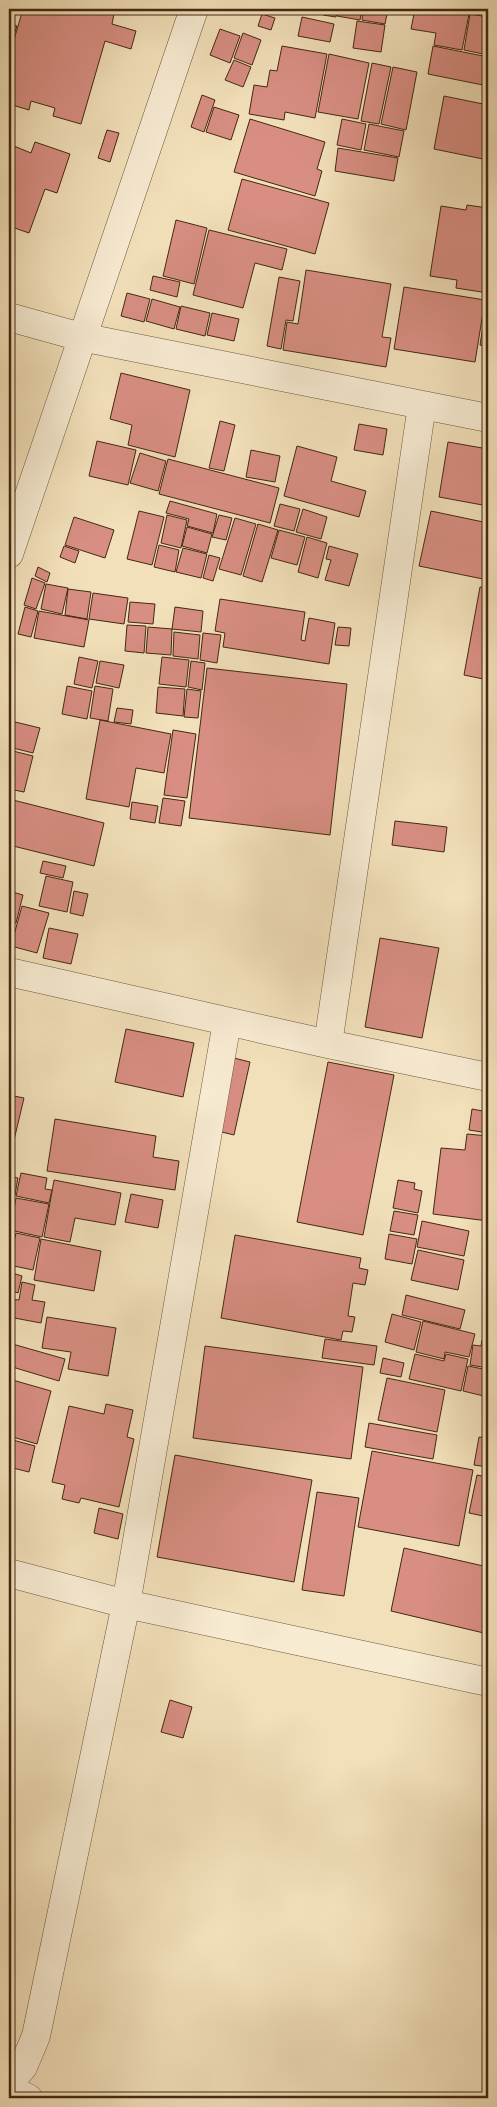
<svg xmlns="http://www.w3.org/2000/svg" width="497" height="2107" font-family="Cardo,serif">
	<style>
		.building { fill: #d88e83; stroke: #432910 }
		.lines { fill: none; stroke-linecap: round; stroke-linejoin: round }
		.minor-casing { stroke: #6f573a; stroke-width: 29 }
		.minor { stroke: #f7ebd2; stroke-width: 28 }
	</style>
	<rect width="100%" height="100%" fill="#f2e0ba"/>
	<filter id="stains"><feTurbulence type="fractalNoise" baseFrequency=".004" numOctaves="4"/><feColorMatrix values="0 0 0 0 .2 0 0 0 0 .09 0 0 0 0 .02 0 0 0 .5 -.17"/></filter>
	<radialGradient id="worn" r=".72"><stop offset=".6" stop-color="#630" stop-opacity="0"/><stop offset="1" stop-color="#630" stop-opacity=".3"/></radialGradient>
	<path class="building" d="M23,9H115L112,24L136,31L131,49L105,41L81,124L53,116L55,108L31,101L29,110L9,104V57Z
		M297,9H323L322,14L297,10Z
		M324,9H337L336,17L323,15Z
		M338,9H362L360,20L337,16Z
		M363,9H388L385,24L362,20Z
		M415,9H440L469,14L462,50L434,45L436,33L411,29Z
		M262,14L275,18L271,30L258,26Z
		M470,14L488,17V55L464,50Z
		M302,17L334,24L330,42L298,36Z
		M357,21L385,25L381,52L353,48Z
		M9,23L17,26L9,51Z
		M220,29L240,36L230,63L210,55Z
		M243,33L261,40L252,65L234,58Z
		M282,46L327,54L315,118L285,112L284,120L249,114L254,85L267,87L270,70L277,71Z
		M433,46L488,57L483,85L428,74Z
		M329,54L369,63L358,119L318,112Z
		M234,60L251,67L243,87L225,80Z
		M372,63L391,67L379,124L361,121Z
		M393,67L417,72L406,130L381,124Z
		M202,95L215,100L204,132L191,127Z
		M444,96L488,105V160L434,149Z
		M214,107L239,115L231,140L206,132Z
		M250,119L325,142L317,169L322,171L315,196L234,172Z
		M342,119L366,124L361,150L337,145Z
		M369,124L404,131L399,157L364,150Z
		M107,130L119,133L110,162L98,158Z
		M35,142L70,154L57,193L45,189L29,233L9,226V144L31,153Z
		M338,148L398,158L394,181L335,171Z
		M242,179L329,203L315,254L228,230Z
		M467,205L488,208V293L456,288L457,280L430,276L441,206L466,210Z
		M176,220L207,228L194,284L163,276Z
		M209,230L287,249L282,270L255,263L243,308L193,295Z
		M306,270L391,284L382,337L391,338L386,367L283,350L287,322L298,324Z
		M153,276L180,282L177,297L150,290Z
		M279,277L300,281L293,321L286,320L281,349L267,346Z
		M404,287L485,300L475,362L394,349Z
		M127,293L150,299L144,322L121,316Z
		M152,299L180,307L174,329L146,321Z
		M181,306L210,313L205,336L176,329Z
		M212,313L239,319L234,341L207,335Z
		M485,313L488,314V347L480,345Z
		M121,373L190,390L175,457L128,445L132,425L110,419Z
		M220,421L235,425L224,471L209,468Z
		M359,424L387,429L383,455L354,450Z
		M97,441L136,450L128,485L89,476Z
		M448,442L488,449V506L439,497Z
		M297,446L337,457L331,481L366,491L359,517L284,496Z
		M251,450L280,456L275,482L246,477Z
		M140,453L166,461L158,491L130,483Z
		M168,459L279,488L270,523L159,494Z
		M170,501L217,514L213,533L187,526L189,519L166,513Z
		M280,504L300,509L294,531L274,526Z
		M303,509L327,517L321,539L296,532Z
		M139,511L164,517L152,565L127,559Z
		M431,511L488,523V580L419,566Z
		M167,515L187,520L181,548L161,543Z
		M219,515L232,518L226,540L212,537Z
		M74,517L114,530L105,558L65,545Z
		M235,518L256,524L241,575L219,569Z
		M258,524L278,530L262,582L243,576Z
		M187,527L212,534L207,553L182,546Z
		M279,530L305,537L297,565L271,558Z
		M307,537L327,543L318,578L298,572Z
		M159,545L179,550L175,572L154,567Z
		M64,546L79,551L75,563L60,557Z
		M329,546L358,554L349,586L325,580L331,560L326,559Z
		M183,548L207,554L201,578L176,572Z
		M209,555L220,558L213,581L203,578Z
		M38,567L50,573L47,582L35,576Z
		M32,578L45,583L36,609L24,605Z
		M46,584L68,588L62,614L41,609Z
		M480,587L488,588V680L464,675Z
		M68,589L91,592L87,619L65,615Z
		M93,593L128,598L124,624L89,619Z
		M220,599L305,612L301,640L305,641L309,618L335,623L329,664L223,647L225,633L215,631Z
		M130,602L155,604L153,624L128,622Z
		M25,607L38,611L31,637L18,634Z
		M175,607L203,611L201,632L172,629Z
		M39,611L89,620L84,647L34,638Z
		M127,625L146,626L144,653L125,651Z
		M148,627L172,629L171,655L146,653Z
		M338,627L351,628L349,646L335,645Z
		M174,632L200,635L198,659L173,656Z
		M203,633L221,635L217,663L200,660Z
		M79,657L98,661L92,688L74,684Z
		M162,657L189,660L186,687L159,684Z
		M100,661L124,665L119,688L96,683Z
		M191,661L205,663L202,690L188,687Z
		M207,668L347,684L330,835L189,818Z
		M67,686L92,691L87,719L62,714Z
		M95,686L113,689L108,721L90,718Z
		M158,687L185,689L183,716L156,713Z
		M187,689L201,691L198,718L184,717Z
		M117,708L133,710L131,724L114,722Z
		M100,720L171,734L164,773L136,768L129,807L86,799Z
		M15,722L40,728L33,753L9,747V729L12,731Z
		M173,730L196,734L187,798L164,795Z
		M9,750L33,756L24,792L9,789Z
		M163,798L185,801L181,826L159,823Z
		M9,799L104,823L94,866L9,845Z
		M132,802L158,806L155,823L130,819Z
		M395,821L447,827L444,852L392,845Z
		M43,861L66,866L63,878L40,873Z
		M46,876L73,882L67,912L39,906Z
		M9,891L23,895L16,923L9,921Z
		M74,891L88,894L83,916L70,913Z
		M22,906L49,913L37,953L11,946Z
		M49,928L78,934L71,964L43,958Z
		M380,938L439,948L422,1038L365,1027Z
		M126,1029L194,1043L183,1097L115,1082Z
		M234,1058L250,1062L234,1135L218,1131Z
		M328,1062L394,1075L363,1235L297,1222Z
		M9,1095L24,1098L10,1157H9Z
		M472,1109L488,1112V1133L469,1130Z
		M55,1119L156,1136L153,1157L179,1161L175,1190L47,1171Z
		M467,1134L488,1136V1221L433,1214L441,1148L465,1150Z
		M21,1173L47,1178L45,1189L52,1190L49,1203L16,1196Z
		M9,1176L18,1178L12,1211L9,1210Z
		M54,1180L121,1193L115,1225L75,1218L70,1242L44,1237Z
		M398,1180L415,1183L414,1189L422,1191L418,1213L393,1208Z
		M131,1194L163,1200L158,1228L125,1222Z
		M16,1198L49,1204L42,1237L10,1230Z
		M394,1211L418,1215L414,1235L390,1231Z
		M422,1221L469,1231L464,1256L417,1247Z
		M16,1233L40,1238L33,1270L9,1265Z
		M389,1234L417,1239L412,1264L385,1259Z
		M235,1235L361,1258L359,1268L368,1270L365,1285L353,1283L348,1316L355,1317L352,1332L343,1331L341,1340L221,1318Z
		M41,1239L101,1251L94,1291L34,1280Z
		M418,1250L464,1260L458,1290L411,1280Z
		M9,1272L22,1276L18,1293L9,1290Z
		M22,1282L35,1285L32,1300L45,1302L41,1323L9,1317V1299L19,1300Z
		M406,1295L465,1310L460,1329L402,1315Z
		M392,1314L421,1322L414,1350L385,1342Z
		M47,1317L116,1328L108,1376L68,1369L71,1352L42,1348Z
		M423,1321L475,1334L469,1357L445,1352L444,1359L416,1352Z
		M325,1339L377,1346L374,1365L322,1358Z
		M482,1340L488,1342V1368L470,1365L473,1345L481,1346Z
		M9,1343L65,1359L59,1381L9,1366Z
		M205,1346L363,1367L351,1459L193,1438Z
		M415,1354L444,1361L446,1354L468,1359L461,1391L409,1379Z
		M383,1358L404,1363L401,1377L380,1373Z
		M468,1366L488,1370V1397L463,1391Z
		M387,1378L445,1390L437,1432L378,1420Z
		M9,1379L51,1391L37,1444L9,1436Z
		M106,1404L133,1410L127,1437L134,1439L119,1507L81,1498L79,1503L62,1499L65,1485L52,1482L69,1406L104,1414Z
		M369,1423L437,1435L433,1459L365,1447Z
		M479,1437L488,1438V1467L474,1465Z
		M9,1439L35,1446L29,1472L9,1467Z
		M372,1451L473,1470L459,1546L358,1527Z
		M175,1455L312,1480L294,1582L157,1557Z
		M477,1475L488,1477V1517L469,1513Z
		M317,1492L359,1498L344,1596L302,1590Z
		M99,1508L123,1514L118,1539L94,1533Z
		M404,1548L488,1567V1634L391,1611Z
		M170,1700L192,1707L183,1738L161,1732Z"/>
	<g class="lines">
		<defs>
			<path id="minor" d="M9,317L81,337L488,418
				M9,554L194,9
				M9,972L328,1044L488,1077
				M328,1044L422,405
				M9,1573L126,1604L488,1682
				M9,2083L23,2067L36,2036L126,1604L227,1022
				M9,2089L28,2098"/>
		</defs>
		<use href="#minor" class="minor-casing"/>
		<use href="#minor" class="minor"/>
	</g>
	<rect width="497" height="2107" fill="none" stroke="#f2e0ba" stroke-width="30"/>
	<rect x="10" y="10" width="477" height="2087" fill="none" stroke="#432910" stroke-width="2.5"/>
	<rect x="15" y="15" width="467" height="2077" fill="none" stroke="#432910"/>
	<rect width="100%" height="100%" filter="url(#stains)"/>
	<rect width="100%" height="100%" fill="url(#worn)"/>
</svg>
